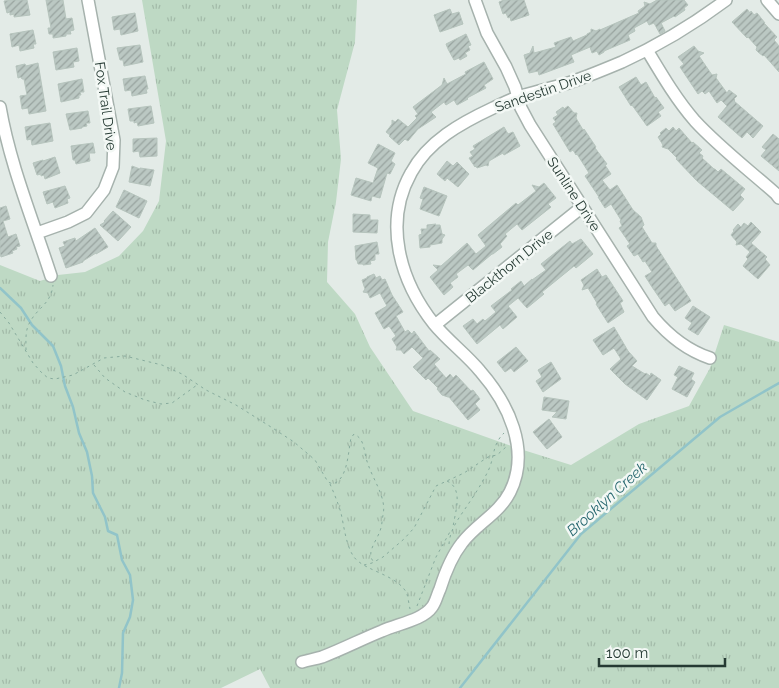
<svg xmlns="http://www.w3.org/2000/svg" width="779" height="688" font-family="Raleway,sans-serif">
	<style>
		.grass { fill: url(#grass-tufts) }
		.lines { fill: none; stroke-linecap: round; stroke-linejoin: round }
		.stream { stroke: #91c4c9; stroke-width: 2.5 }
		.building { fill: url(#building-hatch); stroke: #b6c4bd }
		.minor-casing { stroke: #a6b2ad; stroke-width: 14 }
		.path { stroke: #87ab9d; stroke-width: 1; stroke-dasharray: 2.5 4; stroke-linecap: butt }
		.minor { stroke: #fff; stroke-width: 11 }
		.labels { text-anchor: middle; stroke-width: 5; stroke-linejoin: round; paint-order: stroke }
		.street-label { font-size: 14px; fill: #253a33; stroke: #f3f8f5 }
		.water-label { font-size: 15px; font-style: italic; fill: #26676f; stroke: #f3f8f5 }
	</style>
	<defs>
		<pattern id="grass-tufts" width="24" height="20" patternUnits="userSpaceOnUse" patternTransform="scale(1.25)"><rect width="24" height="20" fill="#bed9c4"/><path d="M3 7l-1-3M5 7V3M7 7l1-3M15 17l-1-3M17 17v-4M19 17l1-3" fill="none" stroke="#a3bba9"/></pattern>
		<pattern id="building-hatch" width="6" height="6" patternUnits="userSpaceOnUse" patternTransform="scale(1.25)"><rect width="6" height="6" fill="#bbc8c3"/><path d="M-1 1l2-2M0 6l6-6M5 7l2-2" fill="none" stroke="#98a39f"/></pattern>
	</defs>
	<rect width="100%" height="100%" fill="#e3ebe7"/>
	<path class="grass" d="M142,0H357L355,42L337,110L341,159L336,202L328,242L327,282L355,314L370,347L413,411L517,448L571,465L639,424L689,406L710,368L724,325L779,342V688H270L260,669L221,688H0V265L40,281L58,275L85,272L119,256L143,231L159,201L166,141Z"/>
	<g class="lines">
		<path class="stream" d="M0,288L21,308L32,325L53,346L61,366L65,386L73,407L79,433L87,452L92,476L93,493L105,517L108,531L117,535L122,560L130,575L133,600L130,617L123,633L122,673L119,688
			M460,688L581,534L720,417L779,383"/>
	</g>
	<path class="building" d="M12,0H27L30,15L14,17V14L10,15V12L7,13L4,1Z
		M46,0H63L66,19L72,18L74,30L70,31L71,34H66V36L53,38V34H49L48,28H51Z
		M504,0H524L529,15L511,21L510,17L508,18L506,13L503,14L499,2Z
		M657,0H684L688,5L684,8L685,10L675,17L674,16L661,23L665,31L660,34L654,23L649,25L647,21L634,28L635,31L628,35L630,40L604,51V52L599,55L597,51L592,53L590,47L571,55L574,62L539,75L538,71L529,73L524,55L530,53L533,46L534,53L556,47L554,43L571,37L573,41L587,35V34L591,32V29L596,31L600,29V30L639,13L638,11L645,6L644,2L650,4Z
		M450,9L452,14L459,12L463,24L440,32L434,15Z
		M747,9L750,13L751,11L754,15L757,13L765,23H764L777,37L774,40L779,46V72L764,55L763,56L758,52L756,50L757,47L748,37L747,38L732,22Z
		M135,13L138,31L121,35L120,29L114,30L112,17Z
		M33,30L36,44H33L34,48L20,51L19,45L12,47L10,34Z
		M466,34L471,45L468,46L470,50L465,53L467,56L460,60L459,58L454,60L448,49L446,44Z
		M140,45L143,62L124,66L123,60H120L117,48Z
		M694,46L698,51L704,53L699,56L712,75L717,74L716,78L727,93L729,90L737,96L734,99L735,100L734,101L763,126L753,138L747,132L742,138L718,117L727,106L721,100L717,103L709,91L705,94L702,91L698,94L680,67L684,64L678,57Z
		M77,48L79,61L73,62L74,67L56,70L53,52Z
		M484,62L493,79L484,85L486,88L467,98L468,99L457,105L454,100L446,105L444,102L431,112L436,117L418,129L408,141L405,139L399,145L389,136L390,135L386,132L392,124V120L395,122L398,119L408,127L417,118L415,116L418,114L413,107L442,85L444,78L447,84L466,74L465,72Z
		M38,63L46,111L29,114L28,108L22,109L20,96L27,95L24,79H22L21,77L18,78L16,66L25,64L26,66Z
		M145,76L148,89H146L147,93L132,96L131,90L125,91L123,79Z
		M636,77L641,85L646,82L655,98L656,97L664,108L658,112L661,116L647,126L632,105L631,106L619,87Z
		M82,79L84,92H80L81,95H79V98L61,102L58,84Z
		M151,106L154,123L138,126L137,122L134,123V121H130L128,109Z
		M568,106L574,113H577L576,118L583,130L584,129L596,147L595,148L607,164L605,165L611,174L602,180L610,190L617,185L633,210L641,217L644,225L642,227L652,243H656V246L691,301L675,311L669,303L665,306L652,287L645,276L652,272L645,261L643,262L638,254L634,256L627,246L630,244L619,228L622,226L620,221L621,220L611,204L605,208L598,197H599L585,176L589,173L584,165L577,154L576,155L573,150L570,152L553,124L556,122L553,118L558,115L556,112L563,107L564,109Z
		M88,111L90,123H86L87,126L82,127V128L70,130L66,114Z
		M50,123L53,141L32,145L31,139L27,140L25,127Z
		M504,127L508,134L513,132L520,146L504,155L503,153L489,161L488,166L486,165L477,168L476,166L475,167L469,158L473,156L470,152L475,149L473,146Z
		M673,127L676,131L679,128L692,143L693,142L702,150L699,153L703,156L702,158L714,169H715L718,172L721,169L745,189L740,195L744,199L733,211L697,181L676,159L677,158L668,149L662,147L663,145L658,137L661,134L660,133L666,128L669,131Z
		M773,134L779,139V171L761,156L766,150L762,147Z
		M157,138V156L140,157L139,151L133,152V139Z
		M93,143L95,153H89L90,161L76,164L75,160H73L71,146Z
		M378,144L395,153L391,161L395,164L390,174L387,173L380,198L372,196L371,201L351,195L356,178L373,183L378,168L368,163Z
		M55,157L60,173L45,179L44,175L41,176V174L37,175L33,163L43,160V161Z
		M447,161L453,166L457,162L469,174L458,187L447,178L445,181L437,174Z
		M132,166L140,169V168L154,170L150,186L129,182Z
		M544,183L556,198L548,204L551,207L522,230L517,224L505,234L507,236L500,244L502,247L493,254H492L473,270L468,265L456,274L458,277L450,283L453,287L444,295L430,277L438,270L433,265L441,266L467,243L476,254L486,246L478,235L516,203L518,205L536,191L532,185L539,187Z
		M65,186L70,198L67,199L68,203L55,208L53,202L47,204L43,192Z
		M424,187L447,196L439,216L420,209L423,199L420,198Z
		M124,190L147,201L139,218L116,207Z
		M6,206L10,219L3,221L8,237L16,234L20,246L16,247L17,249L12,251L13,253L1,257L0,253V208Z
		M113,211L131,227L118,241L100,225L105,222L104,221Z
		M353,214L370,215V220H378L377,233L353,232Z
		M751,222L761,232L751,243L767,257L765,259L770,265L758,279L743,266L748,259L746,257L750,252L741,244L736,245L737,242L731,235L734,231L733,230L738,224L741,227L744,223L748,226Z
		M436,224L435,225H440L442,234L445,235L442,239V243L430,245V247L420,248L419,235L422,234L421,229H427V225Z
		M95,228L108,247L96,254V253L83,261V262L66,268L59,248L65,246L63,242L75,238L76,241Z
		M581,239L593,254L576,268L574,266L542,292L544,294L527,308L518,298L508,306L517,317L503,329L500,325L477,344L463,326L473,319L477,324L483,319L485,321L496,312L491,306L512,290L511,289L521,281L524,286L532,279V280L546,270L541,264L570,241L572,244Z
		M377,242L379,254H375V260L370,261L371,264L363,265V264H358L357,260H356L355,246Z
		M597,269L602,277L606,275L623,301L620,303L624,312L608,323L596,304L597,303L588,288L582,290L584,285L581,280Z
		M374,274L376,278L380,276L382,280L385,279L392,295L403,312L396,316L405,332L408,330L412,334L414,331L429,351L430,350L440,359L434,364L446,378L450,374L453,378L456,375L471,391L473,390L480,399L475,404L480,410L468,420L449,397H448L442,395L437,389L438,388L428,378L426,380L413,367L423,358L412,347L404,354L401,350H396L397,347L392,339L396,336L389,326L384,329L375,313L387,306L380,293L370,298L368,293L363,292L365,289L362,280L367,278V277Z
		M693,306L710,317L698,335L688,329L692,323L685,318Z
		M614,327L628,351L637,361L632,366L645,374L646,373L650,376L651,373L661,380L647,400L625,384L610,369L621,359L614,348L603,355L593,340Z
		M516,347L528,361L514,372L511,368L505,372L497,362Z
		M551,362L561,379L543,392L536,381L542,377L538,370Z
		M679,366L694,373L691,379L695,382L687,397L672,389L678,377L674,375Z
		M544,397L569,401L566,419L552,417L557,412L542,410Z
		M549,419L562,437L547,449L533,432Z"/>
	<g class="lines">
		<defs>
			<path id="minor" d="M475,0L487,33L506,67L515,87L521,108L530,125L653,317C669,336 686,350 710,358
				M767,0L779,14
				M647,50C662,75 676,99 695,121C719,147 749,170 776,194L779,198
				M0,107C10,165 33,220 51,276
				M37,233L68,222L86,213L104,190L113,167L114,140L88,0
				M435,325L582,207
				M302,662C309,660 315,659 322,657C343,649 362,639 382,631C397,624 423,620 432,607C436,602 437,595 440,589C445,573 451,557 462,543C476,524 499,514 510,492C531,450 508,403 480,371C466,354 448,341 434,324C400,281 383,223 411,173C428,141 461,123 493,108C502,104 511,99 521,96C535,92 550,88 565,84C584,78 603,70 622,62C659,45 694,24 726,0"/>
		</defs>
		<use href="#minor" class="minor-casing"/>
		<path class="path" d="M0,312L9,323L33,363L42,373L48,378L55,379L73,375L104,358L125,356L162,365L182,374L206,390L236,405L271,427L294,442L315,460L328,482L333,484C348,479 348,452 351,438L354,434C358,436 360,438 362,442C365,449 365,457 368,464C373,480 387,498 383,515C382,520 382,526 380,531C377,540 365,554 374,562
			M26,350C26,340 25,330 30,322C38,307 51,304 53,285
			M94,365L105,378L125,392L145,400L161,404L172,403L197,385
			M447,481C464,489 455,512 453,527
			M330,484C334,493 338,503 341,513C344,526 346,546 354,557C364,571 399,575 407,594C408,598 409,604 410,609
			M449,544C450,529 459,518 467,506C475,494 483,482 489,469C495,455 492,445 504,433
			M364,565L372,563L383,557L404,539L414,528L436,486L464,473L488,457L497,455L506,447
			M417,606L436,557L451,530"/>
		<use href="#minor" class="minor"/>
	</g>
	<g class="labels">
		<g class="street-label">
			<text transform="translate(543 91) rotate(-19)" y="5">Sandestin Drive</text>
			<text transform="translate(106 106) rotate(82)" y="5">Fox Trail Drive</text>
			<text transform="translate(574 194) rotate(57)" y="5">Sunline Drive</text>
			<text transform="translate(509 266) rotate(-39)" y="5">Blackthorn Drive</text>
		</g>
		<g class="water-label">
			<text transform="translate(607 499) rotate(-42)" y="5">Brooklyn Creek</text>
		</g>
	</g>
	<path d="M599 658v8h126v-8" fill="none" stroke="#253a33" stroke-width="2.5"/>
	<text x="606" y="658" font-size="15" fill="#253a33" stroke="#f3f8f5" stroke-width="4" paint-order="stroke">100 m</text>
</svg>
